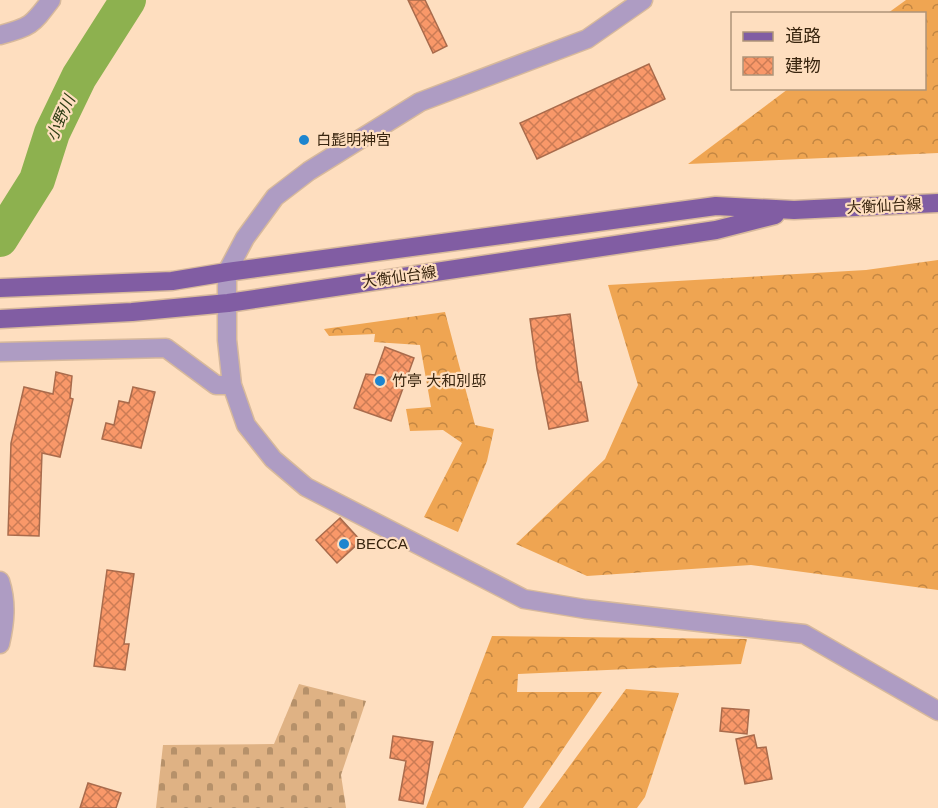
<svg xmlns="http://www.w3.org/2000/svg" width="938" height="808" font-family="Arial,'Noto Sans JP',sans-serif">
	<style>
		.forest { fill: url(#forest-crowns) }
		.cemetery { fill: url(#cemetery-stones) }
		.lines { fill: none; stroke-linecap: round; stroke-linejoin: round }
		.river { stroke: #8db14f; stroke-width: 36 }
		.building { fill: url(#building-cross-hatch); stroke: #a96b4c; stroke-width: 1.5 }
		.minor-casing { stroke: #d7b99c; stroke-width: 21 }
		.major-casing { stroke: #d7b99c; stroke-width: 21 }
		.minor { stroke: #ae9cc3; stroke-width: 18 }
		.major { stroke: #815da3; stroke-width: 18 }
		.poi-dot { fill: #1d85cf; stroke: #fedebf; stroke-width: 2 }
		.labels { text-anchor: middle; stroke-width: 4.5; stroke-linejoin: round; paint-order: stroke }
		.poi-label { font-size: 15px; fill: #39250f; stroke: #fedebf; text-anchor: start }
		.street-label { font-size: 15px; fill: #39250f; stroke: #fedebf }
		.water-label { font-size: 16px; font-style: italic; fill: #2e3c14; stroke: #fedebf }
	</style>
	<defs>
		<pattern id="forest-crowns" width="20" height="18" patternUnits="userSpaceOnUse" patternTransform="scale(1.5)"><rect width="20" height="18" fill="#efa552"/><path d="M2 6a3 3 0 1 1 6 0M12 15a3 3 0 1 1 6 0" fill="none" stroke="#c38642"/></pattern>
		<pattern id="cemetery-stones" width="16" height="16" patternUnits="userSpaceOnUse" patternTransform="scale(1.5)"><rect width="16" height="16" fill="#dfb284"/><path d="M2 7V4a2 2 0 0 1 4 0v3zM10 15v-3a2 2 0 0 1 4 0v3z" fill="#b6916a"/></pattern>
		<pattern id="building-cross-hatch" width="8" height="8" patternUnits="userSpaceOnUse" patternTransform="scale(1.5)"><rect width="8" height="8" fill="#f99869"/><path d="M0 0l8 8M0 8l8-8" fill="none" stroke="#cb7c55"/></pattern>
	</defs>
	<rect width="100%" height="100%" fill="#fedebf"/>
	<path class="forest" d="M906,0H938V153L688,164L788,89L924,88V14L888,13Z
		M938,260V590L751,565L587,576L516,544L605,459L638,385L608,285L866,270Z
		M445,312L475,425L494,429L487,461L458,532L424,517L462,443L443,430L410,431L406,409L431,407L420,345L374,342L375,334L329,336L324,329Z
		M492,636H493L747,639L741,664L518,674L517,692H602L523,808H426Z
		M626,689L679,693L645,797L637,808H539Z"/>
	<path class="cemetery" d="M299,684L366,701L341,775L346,808H156L163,745L274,744Z"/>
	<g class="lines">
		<path class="river" d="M0,239L37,180L52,133L79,77L128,0"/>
	</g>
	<path class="building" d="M408,0H425L447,46L433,53Z
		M649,64L665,99L537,159L520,123Z
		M570,314L579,382H581L588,421L549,429L537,369L530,319Z
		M385,347L414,358L391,421L354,408L366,374L375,375Z
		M56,372L72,376L70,398L73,399L60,457L42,453L39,536L8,535L11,443L24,387L53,394Z
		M133,387L155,392L141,448L102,439L106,423L114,425L119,401L129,403Z
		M340,518L361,541L337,563L316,540Z
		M107,570L134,574L124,644H129L125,670L94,666Z
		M722,708L749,710L747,734L720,731Z
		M754,735L757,748L766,747L772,779L745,784L736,739Z
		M393,736L433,742L423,804L399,800L406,761L390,758Z
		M88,783L121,793L116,808H80Z"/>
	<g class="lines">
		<defs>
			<path id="minor" d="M643,0L587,39L420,102L309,171L275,197L245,238L227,272V340L232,385L246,425L273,459L306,487L524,599L585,609L804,634L938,711
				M0,35C31,27 32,25 51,0
				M0,352L166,348L216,385H232
				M0,581C7,603 5,622 0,644"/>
			<path id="major" d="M0,288L172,281L227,272L716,206L794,210L938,203
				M0,319L132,312L228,303L716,230L775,215"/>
		</defs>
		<use href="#minor" class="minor-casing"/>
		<use href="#major" class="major-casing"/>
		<use href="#minor" class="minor"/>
		<use href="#major" class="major"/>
	</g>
	<g class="poi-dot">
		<circle cx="304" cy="140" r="6"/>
		<circle cx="380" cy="381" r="6"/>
		<circle cx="344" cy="544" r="6"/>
	</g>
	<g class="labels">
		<g class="poi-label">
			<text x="316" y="145">白髭明神宮</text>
			<text x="392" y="386">竹亭 大和別邸</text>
			<text x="356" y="549">BECCA</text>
		</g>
		<g class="street-label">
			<text transform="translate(884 206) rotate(-3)" y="5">大衡仙台線</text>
			<text transform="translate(399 277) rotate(-8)" y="5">大衡仙台線</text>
		</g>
		<g class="water-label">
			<text transform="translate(60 118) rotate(-66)" y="6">小野川</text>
		</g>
	</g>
	<rect x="731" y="12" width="195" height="78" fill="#fedebf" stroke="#af9479" stroke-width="1.5"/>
	<rect x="743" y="32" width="30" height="9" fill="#815da3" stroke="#af9479" stroke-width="1.5"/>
	<text x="785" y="42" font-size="18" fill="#39250f">道路</text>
	<rect x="743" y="57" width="30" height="18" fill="url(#building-cross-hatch)" stroke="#af9479" stroke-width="1.5"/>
	<text x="785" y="72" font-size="18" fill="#39250f">建物</text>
</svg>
